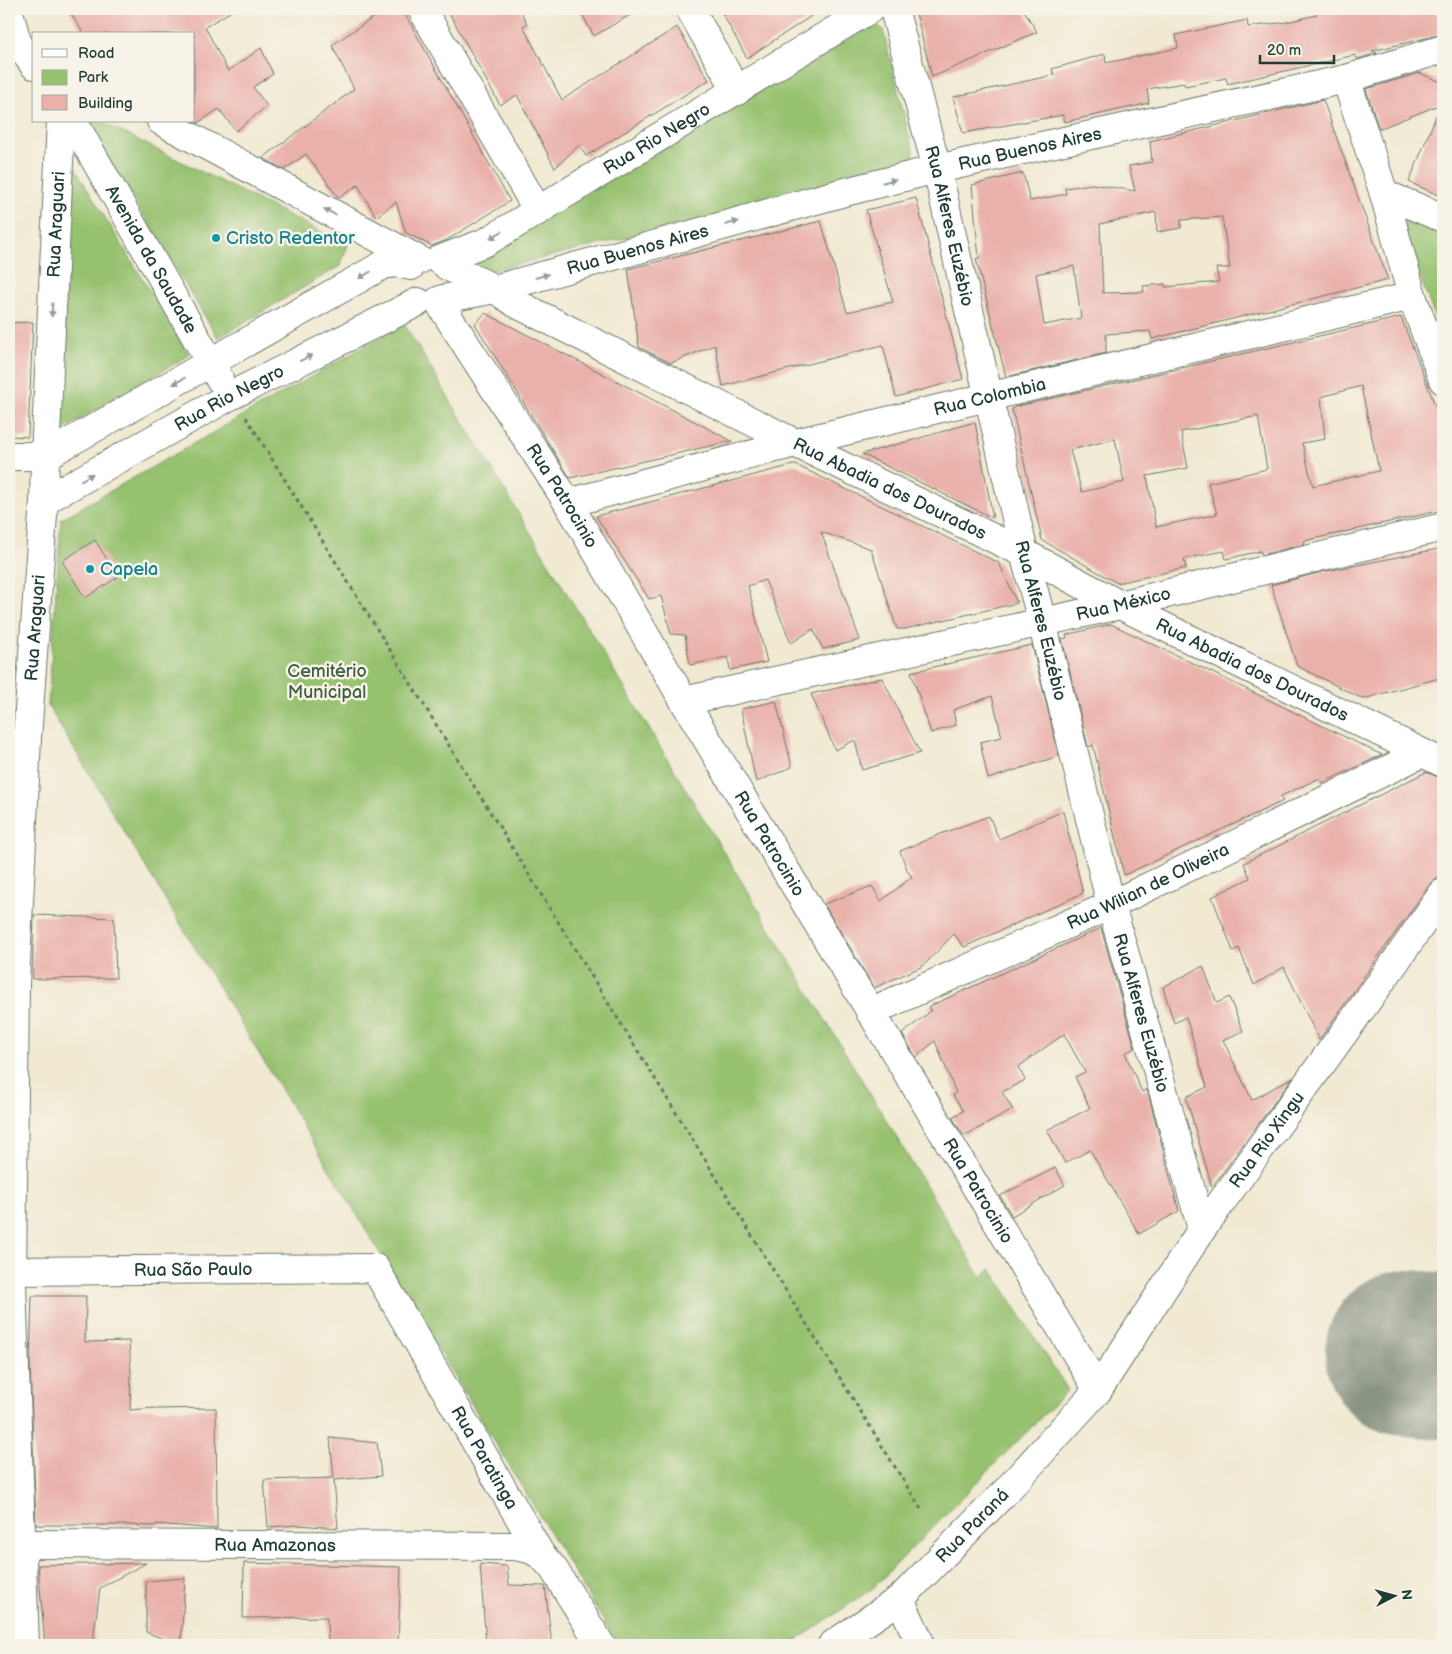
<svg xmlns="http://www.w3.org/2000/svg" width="1452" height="1654" font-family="'Balsamiq Sans',sans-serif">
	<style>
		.green { fill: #96c16e; stroke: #5a7f51 }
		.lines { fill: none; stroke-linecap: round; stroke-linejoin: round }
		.runway { stroke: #889383; stroke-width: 166 }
		.building { fill: #eab1ab; fill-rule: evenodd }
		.street-casing { stroke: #68796b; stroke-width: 30 }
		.path { stroke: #68796b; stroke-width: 3; stroke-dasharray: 4 4; stroke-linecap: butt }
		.street { stroke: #fff; stroke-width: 28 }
		.oneway { fill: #8f9e9a }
		.culture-dot { fill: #0f9aa8; stroke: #f7f3e8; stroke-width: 2 }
		.labels { text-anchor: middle; stroke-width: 5; stroke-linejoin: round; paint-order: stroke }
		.street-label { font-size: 18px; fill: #1f3d34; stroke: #f7f3e8 }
		.culture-label { font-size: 18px; fill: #0d838f; stroke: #f7f3e8; text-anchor: start }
		.park-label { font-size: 18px; fill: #3d5e42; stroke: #f7f3e8 }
	</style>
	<rect width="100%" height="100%" fill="#f7f3e8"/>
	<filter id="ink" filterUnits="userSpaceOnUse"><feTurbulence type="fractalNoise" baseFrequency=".02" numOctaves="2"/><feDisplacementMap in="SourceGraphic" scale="10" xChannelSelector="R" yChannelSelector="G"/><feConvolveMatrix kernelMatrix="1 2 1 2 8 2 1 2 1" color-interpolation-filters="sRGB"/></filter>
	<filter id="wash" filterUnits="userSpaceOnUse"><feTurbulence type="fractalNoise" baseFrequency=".0096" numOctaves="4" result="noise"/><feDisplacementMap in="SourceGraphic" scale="20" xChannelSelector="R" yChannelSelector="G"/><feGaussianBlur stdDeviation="1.12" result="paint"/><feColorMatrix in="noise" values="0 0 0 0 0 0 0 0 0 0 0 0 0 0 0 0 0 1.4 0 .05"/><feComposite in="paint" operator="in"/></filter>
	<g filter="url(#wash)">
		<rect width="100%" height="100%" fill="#f1e9d2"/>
		<path class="green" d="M872,25H878L883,30L917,167L482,273L475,268L473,261Z
			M86,121H100L348,245L340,266L218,338Z
			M75,168L189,355L56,434Z
			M1410,219L1443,234V340L1403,230L1405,223Z
			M404,324L981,1277L991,1269L1068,1390L873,1588L790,1645H618L48,706L61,519Z"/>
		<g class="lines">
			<path class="runway" d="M1408,1353L1443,1356"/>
		</g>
		<g id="blocks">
			<path class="building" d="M68,9H235L205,27L228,71L261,48L273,74L253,87L267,106L236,131L219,109L198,123L194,121V34H84Z
				M386,9H402L510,201L447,240L432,246L406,233L396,202L376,217L358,185L339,198L306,154L284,170L263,158L354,89L332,45Z
				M447,9H520L527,24L523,26L562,100L677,27L709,80L586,156L579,145L555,168L517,95L500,105Z
				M579,9H640L594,36Z
				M720,9H822L747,58Z
				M915,9H1023L1037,32L932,77Z
				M1315,9H1443V34L1372,51L1377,53L1357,59L1355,55L1228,84L1226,78L1185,86L1184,83L1147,89L1149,103L1065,122L1063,115L963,133L953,97L1054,75L1052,69L1105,54L1106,63L1178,48L1176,35L1247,20L1248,27L1287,22L1316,15Z
				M1420,73L1443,83V197L1409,182L1441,104L1379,129L1366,89Z
				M1323,100L1388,280L1152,339L1150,331L1106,334V353L1006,377L976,259L979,258L972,185L1023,173L1030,201L1066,194L1065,188L1092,184L1135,191L1129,166L1152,162L1150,141ZM1156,212L1157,232L1181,228V220L1222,217L1230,268H1216L1219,282L1165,287V284L1143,286L1144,292L1103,293L1100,224ZM1074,266L1081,318L1044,325L1036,274Z
				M916,198L963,379L896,397L883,345L723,386L715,345L671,363L639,347L628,269L821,221L847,312L893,302L866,210Z
				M485,313L636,391L732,441L570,478L475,324Z
				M1401,317L1443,426V510L1304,541L1305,544L1262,555L1260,551L1226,559L1224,551L1184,559L1186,568L1117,583L1042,540L1012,409L1014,408V407ZM1361,386L1379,471L1313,486L1302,443L1325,439L1321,397ZM1258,416L1267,469L1208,483L1217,514L1156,527L1147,476L1188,468L1181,432ZM1115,439L1124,482L1082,492L1070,450Z
				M33,322L28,437L9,436V323Z
				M975,422L993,518L862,454L906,442Z
				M793,465H796L999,563L1017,603L905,629H897L871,549L821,532L860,640L823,649L813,629L791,643L765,580L748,586L767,662L730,670L728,657L690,665L685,635L671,634L661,596L649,599L596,516Z
				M95,540L118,577L85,598L62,561Z
				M1443,548V677L1363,699L1297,666L1271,585L1322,572Z
				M1111,624L1271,701L1382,755L1322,783L1320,778L1281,796L1283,801L1124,875L1093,745L1088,747L1062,639L1067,638L1066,635Z
				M1032,645L1059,756L988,779L980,742L1002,737L992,696L953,710L956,725L931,733L911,672Z
				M882,678L920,753L862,770L855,740L835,750L811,694Z
				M776,701L792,767L756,782L741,709Z
				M1426,772L1443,779V871L1437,879L1430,884L1319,1040L1284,967L1254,985L1239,948L1233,951L1212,897L1250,878L1244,863Z
				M1063,811L1083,893L964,947L954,934L923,966L874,988L824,904L872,886L881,901L912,877L908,872L900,851L938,835L989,816L999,839Z
				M34,915L114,918L116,978L32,979Z
				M1101,928L1135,1048L1125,1053L1142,1092L1147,1089L1179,1211L1139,1234L1090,1150L1065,1163L1047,1130L1090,1108L1075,1077L1085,1072L1064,1034L1018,1067L1025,1080L1002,1092L1013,1110L964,1136L952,1117L963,1111L953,1095L956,1093L935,1041L916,1057L902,1034L931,1011L928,1007Z
				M1203,966L1217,1003L1229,997L1243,1031L1223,1040L1252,1100L1293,1077L1212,1187L1186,1097L1207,1087L1186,1017L1174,1023L1163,987Z
				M1055,1168L1065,1185L1012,1216L1000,1196Z
				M32,1296H86L85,1342L129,1341L131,1372L130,1410L154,1408V1409L216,1408L217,1529L156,1524V1526L130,1525H36L30,1363Z
				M330,1438L377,1443L381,1476L334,1480L338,1528L298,1525L268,1527L264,1480L334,1478Z
				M146,1563L100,1588L94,1633V1645H45L38,1565Z
				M244,1563L401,1567L398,1645H328L327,1617L243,1618Z
				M480,1564L507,1566L509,1585L545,1586L552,1645H486Z
				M185,1578L181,1645H180L146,1632V1581Z"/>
		</g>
	</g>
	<g filter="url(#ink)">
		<use href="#blocks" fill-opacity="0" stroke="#68796b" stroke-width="1"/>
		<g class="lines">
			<defs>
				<g id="street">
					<path d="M422,9L538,211"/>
					<path d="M690,9L737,91"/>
					<path id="s1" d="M894,9L937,169L1024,553L1042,622L1111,905L1202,1229"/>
					<path d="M9,12L17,42L34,65"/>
					<path d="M1346,79L1384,194L1412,296L1443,380"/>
					<path id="s2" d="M73,121L219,378"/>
					<path d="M161,121L419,260"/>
					<path d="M1384,194L1443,218"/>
					<path id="s3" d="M439,260L486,242L870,9"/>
					<path id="s4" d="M447,266L495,289L515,303L795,443L1024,553L1120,605L1443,763"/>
					<path id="s5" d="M443,299L495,289L841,193L937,169L1346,79L1443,49"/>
					<path id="s6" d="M438,301L568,503L684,701L1098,1390"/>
					<path d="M9,456H45L383,265L396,263L411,266"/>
					<path id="s7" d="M44,501L230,396L418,302"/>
					<path id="s8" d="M568,503L795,443L1412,296"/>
					<path id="s9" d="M684,701L1120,605L1443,527"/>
					<path id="s10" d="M870,1012L1111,905L1422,753"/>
					<path id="s11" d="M12,1271L375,1268L541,1555L553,1568L601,1645"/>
					<path id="s12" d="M9,1544L515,1546L530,1549L541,1555"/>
					<path d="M900,1599L921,1645"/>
					<path id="s13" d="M25,1645L12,1285L15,984L27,738L44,501L45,456L61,121"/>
					<path id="s14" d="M832,1645L900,1599L1008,1489L1098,1390L1202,1229L1391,968L1443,893"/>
				</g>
			</defs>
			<use href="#street" class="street-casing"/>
			<path class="path" d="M246,417L921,1509"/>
			<use href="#street" class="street"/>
		</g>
		<defs><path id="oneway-solid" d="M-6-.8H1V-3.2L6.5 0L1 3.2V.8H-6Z" transform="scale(1.25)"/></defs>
		<g class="oneway">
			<use href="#oneway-solid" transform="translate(889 181) rotate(-14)"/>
			<use href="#oneway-solid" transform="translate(330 212) rotate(-152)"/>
			<use href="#oneway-solid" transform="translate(732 223) rotate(-15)"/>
			<use href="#oneway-solid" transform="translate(496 235) rotate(149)"/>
			<use href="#oneway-solid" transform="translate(365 275) rotate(150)"/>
			<use href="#oneway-solid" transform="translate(542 276) rotate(-15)"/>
			<use href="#oneway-solid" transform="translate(52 310) rotate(93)"/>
			<use href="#oneway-solid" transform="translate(306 358) rotate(-27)"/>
			<use href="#oneway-solid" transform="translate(179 381) rotate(151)"/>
			<use href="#oneway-solid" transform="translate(87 477) rotate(-29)"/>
		</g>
	</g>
	<g class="culture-dot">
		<circle cx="216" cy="238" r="5"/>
		<circle cx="90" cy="569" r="5"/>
	</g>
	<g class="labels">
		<g class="street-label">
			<text dy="6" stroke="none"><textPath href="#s3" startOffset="250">Rua Rio Negro</textPath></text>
			<text dy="6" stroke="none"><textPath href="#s5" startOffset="606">Rua Buenos Aires</textPath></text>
			<text dy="6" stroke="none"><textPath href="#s13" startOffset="1422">Rua Araguari</textPath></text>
			<text dy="6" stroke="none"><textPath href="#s1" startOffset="224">Rua Alferes Euzébio</textPath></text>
			<text dy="6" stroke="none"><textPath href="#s5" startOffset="201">Rua Buenos Aires</textPath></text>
			<text dy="6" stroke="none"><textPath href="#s2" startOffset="159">Avenida da Saudade</textPath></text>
			<text dy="6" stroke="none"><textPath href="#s8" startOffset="435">Rua Colombia</textPath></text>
			<text dy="6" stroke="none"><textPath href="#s7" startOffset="212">Rua Rio Negro</textPath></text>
			<text dy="6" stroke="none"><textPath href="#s4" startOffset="496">Rua Abadia dos Dourados</textPath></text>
			<text dy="6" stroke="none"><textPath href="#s6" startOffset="231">Rua Patrocinio</textPath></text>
			<text dy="6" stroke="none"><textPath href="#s9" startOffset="450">Rua México</textPath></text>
			<text dy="6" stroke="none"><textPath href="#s1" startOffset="629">Rua Alferes Euzébio</textPath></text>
			<text dy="6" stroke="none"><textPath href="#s13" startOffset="1018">Rua Araguari</textPath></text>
			<text dy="6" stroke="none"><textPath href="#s4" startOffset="901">Rua Abadia dos Dourados</textPath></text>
			<text dy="6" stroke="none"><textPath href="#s6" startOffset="636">Rua Patrocinio</textPath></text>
			<text dy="6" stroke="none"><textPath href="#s10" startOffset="305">Rua Wilian de Oliveira</textPath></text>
			<text dy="6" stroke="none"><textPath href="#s1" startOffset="1034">Rua Alferes Euzébio</textPath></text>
			<text dy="6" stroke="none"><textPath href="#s14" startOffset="672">Rua Rio Xingu</textPath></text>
			<text dy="6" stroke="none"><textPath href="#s6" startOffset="1041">Rua Patrocinio</textPath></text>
			<text dy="6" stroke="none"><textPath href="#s11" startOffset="181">Rua São Paulo</textPath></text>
			<text dy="6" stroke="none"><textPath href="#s11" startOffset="582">Rua Paratinga</textPath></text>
			<text dy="6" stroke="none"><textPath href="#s14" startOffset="185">Rua Paraná</textPath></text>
			<text dy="6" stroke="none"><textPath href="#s12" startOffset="266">Rua Amazonas</textPath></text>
		</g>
		<g class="culture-label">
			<text x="226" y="244">Cristo Redentor</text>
			<text x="100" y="575">Capela</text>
		</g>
		<g class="park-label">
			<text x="327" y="677">Cemitério<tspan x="327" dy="21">Municipal</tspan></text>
		</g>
	</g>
	<rect width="1452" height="1654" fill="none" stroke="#f7f3e8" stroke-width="30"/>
	<rect x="32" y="32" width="162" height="90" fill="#f7f3e8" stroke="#a1aaa0"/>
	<rect x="42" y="49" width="25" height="8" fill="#ffffff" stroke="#a1aaa0"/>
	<text x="78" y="58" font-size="15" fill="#1f3d34">Road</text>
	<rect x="42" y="70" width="25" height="15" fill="#96c16e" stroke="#a1aaa0"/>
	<text x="78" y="82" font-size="15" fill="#1f3d34">Park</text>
	<rect x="42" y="95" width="25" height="15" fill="#eab1ab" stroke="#a1aaa0"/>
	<text x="78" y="108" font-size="15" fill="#1f3d34">Building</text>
	<g transform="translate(1394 1596) rotate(84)" stroke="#f7f3e8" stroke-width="4" paint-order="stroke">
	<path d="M0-4L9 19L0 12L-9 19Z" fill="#1f3d34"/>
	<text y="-8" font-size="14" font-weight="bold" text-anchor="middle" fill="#1f3d34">N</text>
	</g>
	<path d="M1260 55v8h74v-8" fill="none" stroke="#1f3d34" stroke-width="2.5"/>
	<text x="1267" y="55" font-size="15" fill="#1f3d34" stroke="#f7f3e8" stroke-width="4" paint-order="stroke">20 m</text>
</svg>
